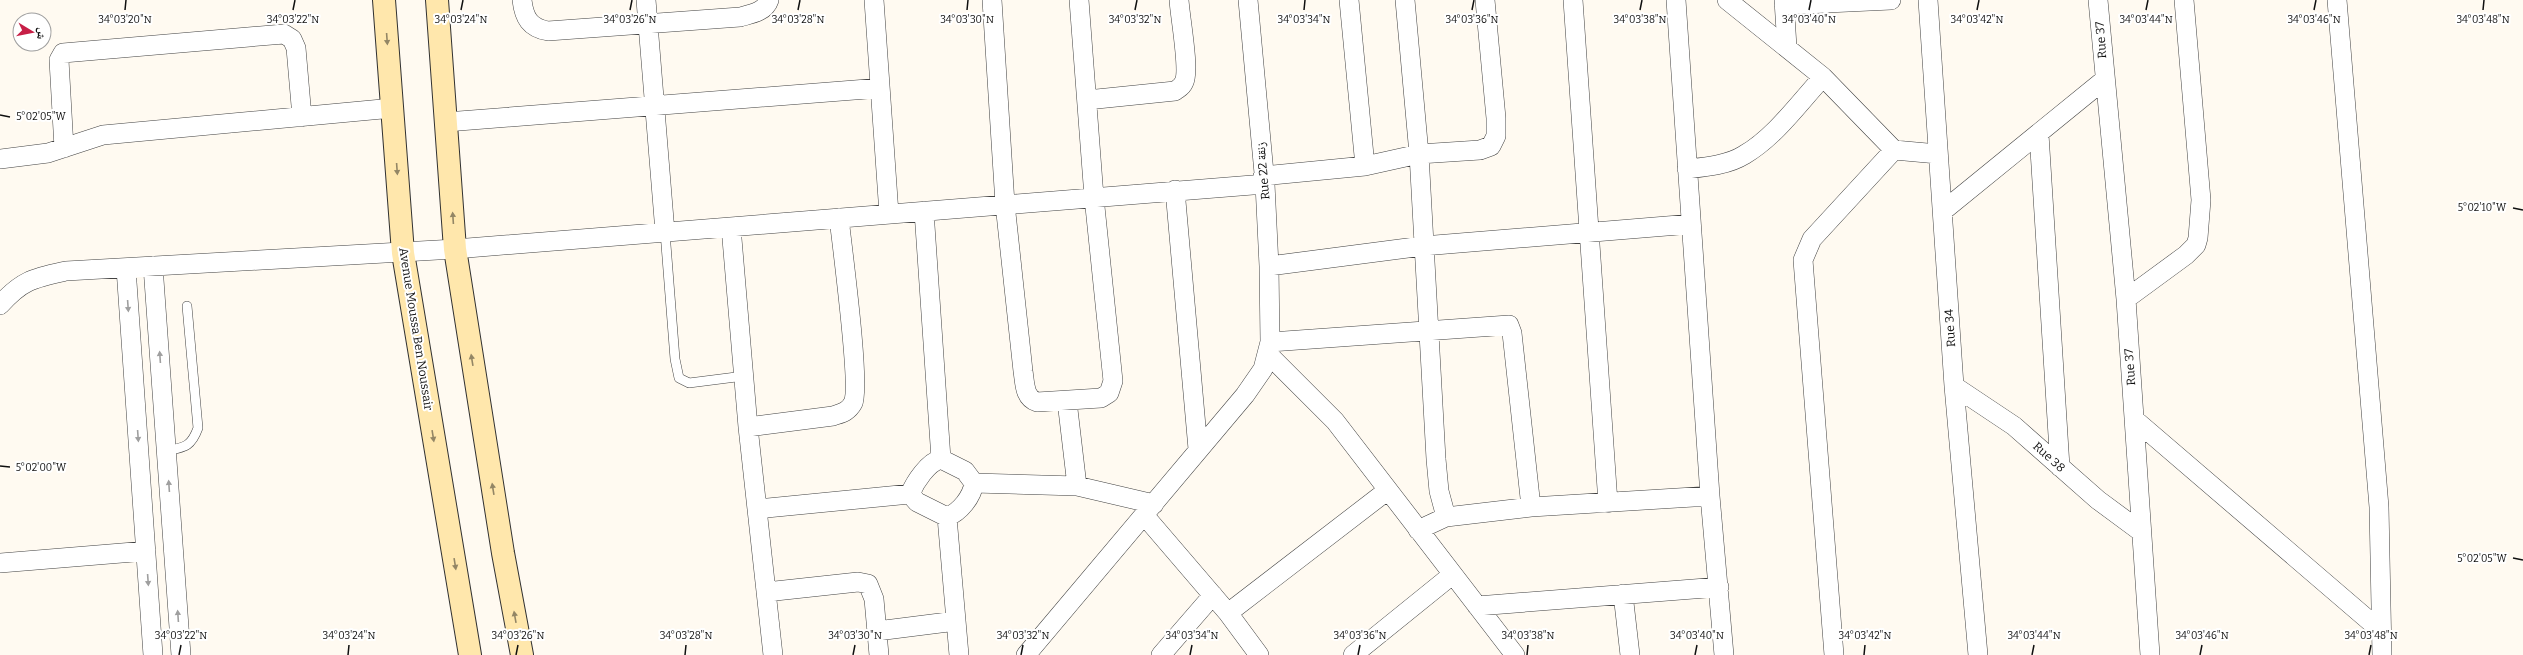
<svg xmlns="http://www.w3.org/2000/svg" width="2523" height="655" font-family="Bitter,'Noto Naskh Arabic',serif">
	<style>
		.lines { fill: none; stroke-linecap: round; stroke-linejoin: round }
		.lane-casing { stroke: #424242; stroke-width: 10 }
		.street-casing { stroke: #424242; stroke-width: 20 }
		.secondary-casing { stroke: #313131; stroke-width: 24 }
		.lane { stroke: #fff; stroke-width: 9 }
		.street { stroke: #fff; stroke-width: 19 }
		.secondary { stroke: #ffe7ac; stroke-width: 22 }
		.oneway { fill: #938665 }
		.oneway2 { fill: #9f9f9f }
		.ticks { fill: none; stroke: #0f0f0f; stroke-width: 1.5 }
		.labels { text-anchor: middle; stroke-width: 4; stroke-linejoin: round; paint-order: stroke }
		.street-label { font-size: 12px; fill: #0f0f0f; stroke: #fff }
		.ticks-label { font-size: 10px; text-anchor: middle; fill: #0f0f0f; stroke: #fff; stroke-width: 4; stroke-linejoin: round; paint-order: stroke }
	</style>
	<rect width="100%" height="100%" fill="#fffaf1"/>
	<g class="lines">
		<defs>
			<path id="lane" d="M665,232L675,359L679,378L689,383L744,376
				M166,451C185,447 191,447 198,428L187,306"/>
			<path id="street" d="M522,0C524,18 530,28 548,31L740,17C751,14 765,12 769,0
				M646,0L665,232
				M874,0L889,214
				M992,0L1005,204L1023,371C1025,383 1024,398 1037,402L1101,398L1109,393L1113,381L1094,197L1079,0
				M1349,0L1365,166
				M1405,0L1419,154L1436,459L1439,491L1446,517
				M1573,0L1608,503
				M1676,0L1710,496L1724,655
				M1727,0L1823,77L1894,150L1938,154
				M1784,0L1787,47
				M1928,0L1954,386L1978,655
				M2098,0L2126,299L2150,655
				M2337,0L2379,507L2382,655
				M1784,5L1891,0
				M1087,100L1175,91C1179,88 1182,87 1184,82C1190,70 1180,17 1179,0
				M446,122L880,88
				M2039,134L2060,467
				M64,148L59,60L63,53L284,34L292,39L296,48L302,117
				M0,159L48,153L103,135L393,108
				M1687,169C1706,167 1728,165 1744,155C1775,137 1799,103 1823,77
				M1263,176L1365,166L1419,154L1480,150L1491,146L1496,136V118L1485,0
				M1175,190L1198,449
				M924,211L941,459
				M1943,211L2104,80
				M731,227L748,427L773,655
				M153,266L181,655
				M1269,266L1423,246L1691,224
				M126,268L153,655
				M2126,299L2186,255L2196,245L2198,238L2201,200L2184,0
				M0,305C22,280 34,278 66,271L455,249L1265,184
				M1270,342L1509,325L1512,333L1531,507
				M1268,354L1335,421L1515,655
				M1954,386L2014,426L2098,500L2140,531
				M1067,401L1077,486
				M2134,419L2380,630
				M748,427L833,416C842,413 848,412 853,403C861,387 842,246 839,218
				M941,459L965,471L974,483C972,497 960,512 947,517L917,502L910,494C915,482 928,462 941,459Z
				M974,483L1077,486L1154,504
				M757,509L910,494
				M1144,515L1228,613L1259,655
				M947,517L959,655
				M1418,530L1446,517L1531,507L1710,496
				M0,563L146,551
				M766,592L858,582L868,584L874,599L879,655
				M1623,594L1630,655
				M1477,606L1719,587
				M1228,613L1388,490
				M877,631L956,621
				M1026,655L1245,395L1263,369L1270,342L1269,266L1265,184L1248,0
				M1161,655L1213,595
				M1353,655L1452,575
				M1834,655L1803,260L1812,239L1894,150"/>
			<path id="secondary" d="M384,0L403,253L470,655
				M437,0L455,249L503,553L522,655"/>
		</defs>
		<use href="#lane" class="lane-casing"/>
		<use href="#street" class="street-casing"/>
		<use href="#secondary" class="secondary-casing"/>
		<use href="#lane" class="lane"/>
		<use href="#street" class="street"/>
		<use href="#secondary" class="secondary"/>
	</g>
	<defs><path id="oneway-solid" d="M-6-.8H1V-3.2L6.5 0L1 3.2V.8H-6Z"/></defs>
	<g class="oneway">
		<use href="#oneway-solid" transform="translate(387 39) rotate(86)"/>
		<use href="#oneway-solid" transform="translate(397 169) rotate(86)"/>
		<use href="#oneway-solid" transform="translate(453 218) rotate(-94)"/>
		<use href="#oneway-solid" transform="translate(472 360) rotate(-99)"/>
		<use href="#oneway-solid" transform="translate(433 436) rotate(81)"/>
		<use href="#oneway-solid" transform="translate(493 489) rotate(-99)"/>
		<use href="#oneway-solid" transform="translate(455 564) rotate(81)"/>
		<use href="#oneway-solid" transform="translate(515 617) rotate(-100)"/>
	</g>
	<g class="oneway2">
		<use href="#oneway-solid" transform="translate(128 306) rotate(86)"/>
		<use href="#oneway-solid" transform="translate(160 357) rotate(-94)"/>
		<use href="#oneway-solid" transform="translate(138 436) rotate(86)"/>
		<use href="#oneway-solid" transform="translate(169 486) rotate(-94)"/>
		<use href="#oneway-solid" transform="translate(148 580) rotate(86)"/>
		<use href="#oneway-solid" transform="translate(178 616) rotate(-94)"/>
	</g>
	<path class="ticks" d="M125,10L126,0M293,10L295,0M461,10L463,0M630,10L632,0M798,10L800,0M967,10L968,0M1135,10L1137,0M1304,10L1305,0M1472,10L1474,0M1640,10L1642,0M1809,10L1811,0M1977,10L1979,0M2146,10L2148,0M2314,10L2316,0M2483,10L2484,0M0,115L10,117M2513,208L2523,210M0,466L10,467M2513,558L2523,560M179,655L181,645M348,655L349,645M516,655L518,645M685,655L686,645M853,655L855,645M1021,655L1023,645M1190,655L1192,645M1358,655L1360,645M1527,655L1528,645M1695,655L1697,645M1864,655L1865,645M2032,655L2034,645M2200,655L2202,645M2369,655L2371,645"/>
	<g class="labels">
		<g class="street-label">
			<text transform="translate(2101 40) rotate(-94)" y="4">Rue 37</text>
			<text transform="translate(1263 171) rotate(-95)" y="4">Rue 22 زنقة</text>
			<text transform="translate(1950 328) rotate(-94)" y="4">Rue 34</text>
			<text transform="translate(416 329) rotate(81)" y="4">Avenue Moussa Ben Noussair</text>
			<text transform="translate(2130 367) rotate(-94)" y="4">Rue 37</text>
			<text transform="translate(2049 457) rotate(42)" y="4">Rue 38</text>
		</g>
	</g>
	<g class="ticks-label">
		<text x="125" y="23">34°03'20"N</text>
		<text x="293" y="23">34°03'22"N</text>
		<text x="461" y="23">34°03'24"N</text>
		<text x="630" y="23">34°03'26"N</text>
		<text x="798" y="23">34°03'28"N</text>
		<text x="967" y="23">34°03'30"N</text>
		<text x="1135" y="23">34°03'32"N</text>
		<text x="1304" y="23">34°03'34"N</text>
		<text x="1472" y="23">34°03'36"N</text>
		<text x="1640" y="23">34°03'38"N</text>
		<text x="1809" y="23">34°03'40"N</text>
		<text x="1977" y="23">34°03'42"N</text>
		<text x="2146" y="23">34°03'44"N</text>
		<text x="2314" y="23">34°03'46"N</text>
		<text x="2483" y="23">34°03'48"N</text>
		<text x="41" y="120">5°02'05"W</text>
		<text x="2482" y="211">5°02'10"W</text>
		<text x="41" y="471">5°02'00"W</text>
		<text x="2482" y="562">5°02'05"W</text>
		<text x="181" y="639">34°03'22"N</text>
		<text x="349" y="639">34°03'24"N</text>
		<text x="518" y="639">34°03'26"N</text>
		<text x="686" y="639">34°03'28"N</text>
		<text x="855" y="639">34°03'30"N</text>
		<text x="1023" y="639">34°03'32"N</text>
		<text x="1192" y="639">34°03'34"N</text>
		<text x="1360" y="639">34°03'36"N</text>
		<text x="1528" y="639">34°03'38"N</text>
		<text x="1697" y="639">34°03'40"N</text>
		<text x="1865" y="639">34°03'42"N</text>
		<text x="2034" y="639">34°03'44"N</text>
		<text x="2202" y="639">34°03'46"N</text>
		<text x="2371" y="639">34°03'48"N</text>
	</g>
	<g transform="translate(32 32) rotate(100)"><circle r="19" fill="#ffffff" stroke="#9f9f9f"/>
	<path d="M0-3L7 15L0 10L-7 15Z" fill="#c71f46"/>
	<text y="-6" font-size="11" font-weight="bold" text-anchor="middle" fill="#0f0f0f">ش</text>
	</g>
</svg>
